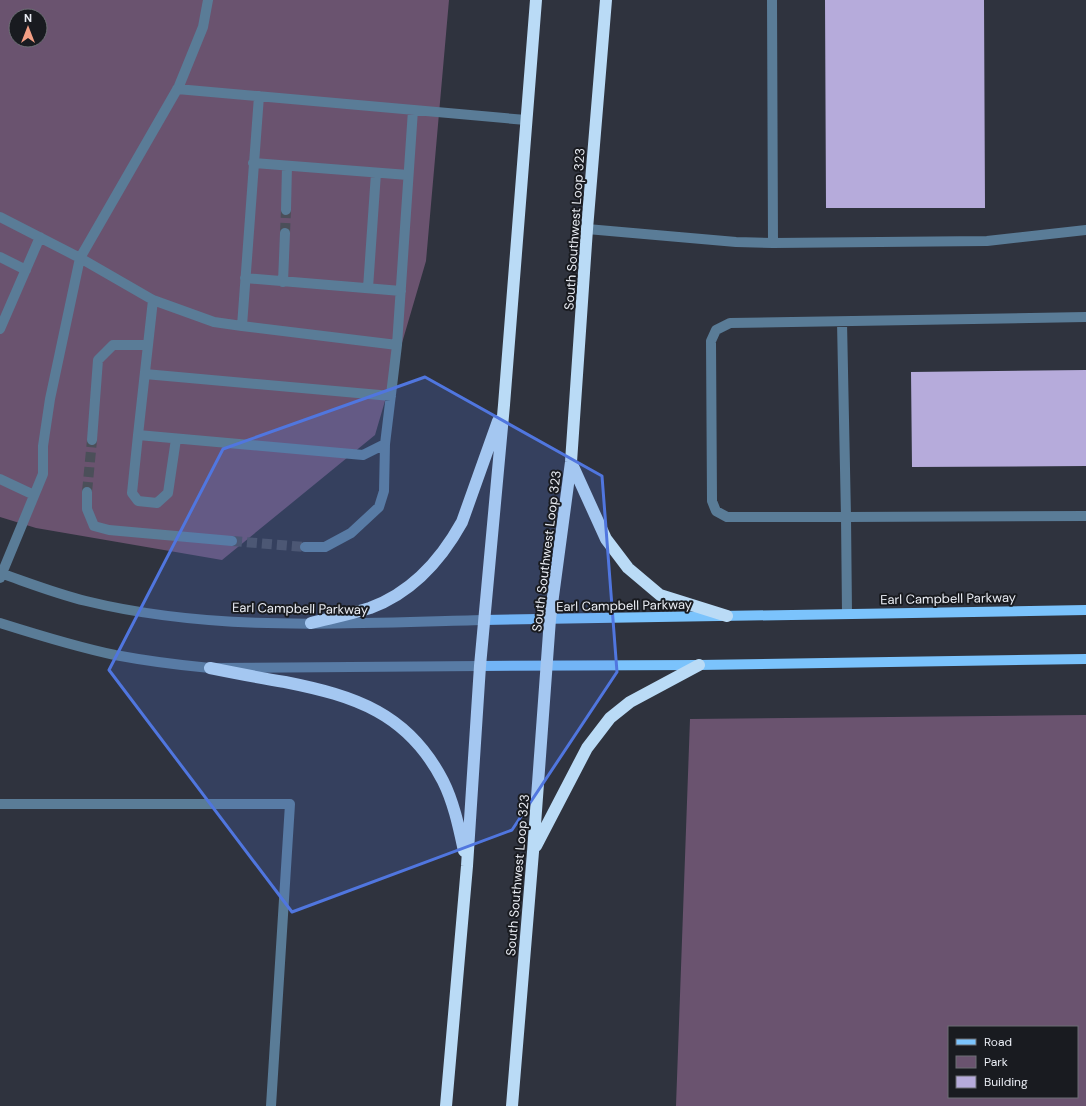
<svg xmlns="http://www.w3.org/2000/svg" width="1086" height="1106" font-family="'DM Sans',sans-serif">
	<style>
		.green { fill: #6a536f; fill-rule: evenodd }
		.building { fill: #b6abdb }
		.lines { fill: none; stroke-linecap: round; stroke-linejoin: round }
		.minor-tunnel { stroke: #4b4f59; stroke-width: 10; stroke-dasharray: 10 5; stroke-linecap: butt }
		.minor { stroke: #5a7c97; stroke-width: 10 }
		.major { stroke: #7bc3fc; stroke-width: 10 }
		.highway { stroke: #badbf6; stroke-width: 12 }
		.marked { fill: #5076df; fill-opacity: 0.2; stroke: #5076df; stroke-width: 3; stroke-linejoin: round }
		.labels { text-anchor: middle; stroke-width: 4; stroke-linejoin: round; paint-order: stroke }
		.street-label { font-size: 13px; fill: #eaedf4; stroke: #191b20 }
	</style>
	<rect width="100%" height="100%" fill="#2f333e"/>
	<path class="green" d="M0,0H449L426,261L375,435L222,560L36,528L0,517ZM16,16H40V40H16Z
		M1086,715V1106H676L690,719ZM949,1027H1077V1097H949Z"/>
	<path class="building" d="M825,0H984L985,208H826Z
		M1086,370V466L912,467L911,372Z"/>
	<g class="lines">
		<path class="minor-tunnel" d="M285,233L286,210
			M87,492L92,440
			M232,541L305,547"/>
		<path class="minor" d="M208,0L203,27L179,86L80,258L153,300L214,322L242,326
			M772,0L773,243
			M177,89L526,120
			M253,163L408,175
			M286,210L287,166
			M0,217L80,258L50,399L43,446V474L0,578
			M587,229L736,242L773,243L987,241L1086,230
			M0,257L26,270
			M245,278L401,291
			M283,282L285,233
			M368,288L376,173
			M153,300L138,435L363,455L385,444L397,345L242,326L259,96
			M842,322L846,517H727L716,511L712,501L711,341L716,330L730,323L1086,317
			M0,329L40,237
			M397,345L413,110
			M145,374L391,396
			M138,435L132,493L138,501L157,503L168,493L176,439
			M92,440L98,360L113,345H148
			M0,479L34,495
			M87,492V509L94,526L109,530L232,541
			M305,547H325L351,533L379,507L384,491L385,444
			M0,573C29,583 57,594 86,601C216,633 352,623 484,620
			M847,613L846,517L1086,516
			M0,623C38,635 77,647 115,655C147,661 178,665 210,668L480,666
			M0,804H290L271,1106"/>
		<path class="major" d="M484,620L1086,610
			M480,666L699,665L1086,659"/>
		<path class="highway" d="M571,462L606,539L628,568L660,595L727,616
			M311,623C331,618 351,614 370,608C411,593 441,560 462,522L498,421
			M210,668C235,673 260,678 285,682C355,696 408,713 443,781C454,803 459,828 464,851
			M536,846L587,748L610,718L630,702L699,665
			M446,1106L467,866L480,666L504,405L536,0
			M512,1106L533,852L550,619L571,462L587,229L606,0"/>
	</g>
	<path class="marked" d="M425,377L602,476L617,672L512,830L292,912L109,670L223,449Z"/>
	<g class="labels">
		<g class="street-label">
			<text transform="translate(574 229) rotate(-86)" y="5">South Southwest Loop 323</text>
			<text transform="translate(546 551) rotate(-83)" y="5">South Southwest Loop 323</text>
			<text transform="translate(948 598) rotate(-1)" y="5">Earl Campbell Parkway</text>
			<text transform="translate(624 605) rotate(-1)" y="5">Earl Campbell Parkway</text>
			<text transform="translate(300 608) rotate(1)" y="5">Earl Campbell Parkway</text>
			<text transform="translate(517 875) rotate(-85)" y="5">South Southwest Loop 323</text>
		</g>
	</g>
	<rect x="948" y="1026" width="130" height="72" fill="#191b20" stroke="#6d6f75"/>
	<rect x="956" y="1039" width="20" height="6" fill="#7bc3fc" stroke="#6d6f75"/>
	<text x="984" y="1046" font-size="12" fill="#eaedf4">Road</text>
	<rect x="956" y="1056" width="20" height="12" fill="#6a536f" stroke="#6d6f75"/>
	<text x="984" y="1066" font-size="12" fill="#eaedf4">Park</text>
	<rect x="956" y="1076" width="20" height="12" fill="#b6abdb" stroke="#6d6f75"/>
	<text x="984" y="1086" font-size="12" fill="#eaedf4">Building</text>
	<g transform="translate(28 28)"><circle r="19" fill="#191b20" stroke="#6d6f75"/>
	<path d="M0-3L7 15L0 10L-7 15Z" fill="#f39f85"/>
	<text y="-6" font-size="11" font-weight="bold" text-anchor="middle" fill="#eaedf4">N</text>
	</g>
</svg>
